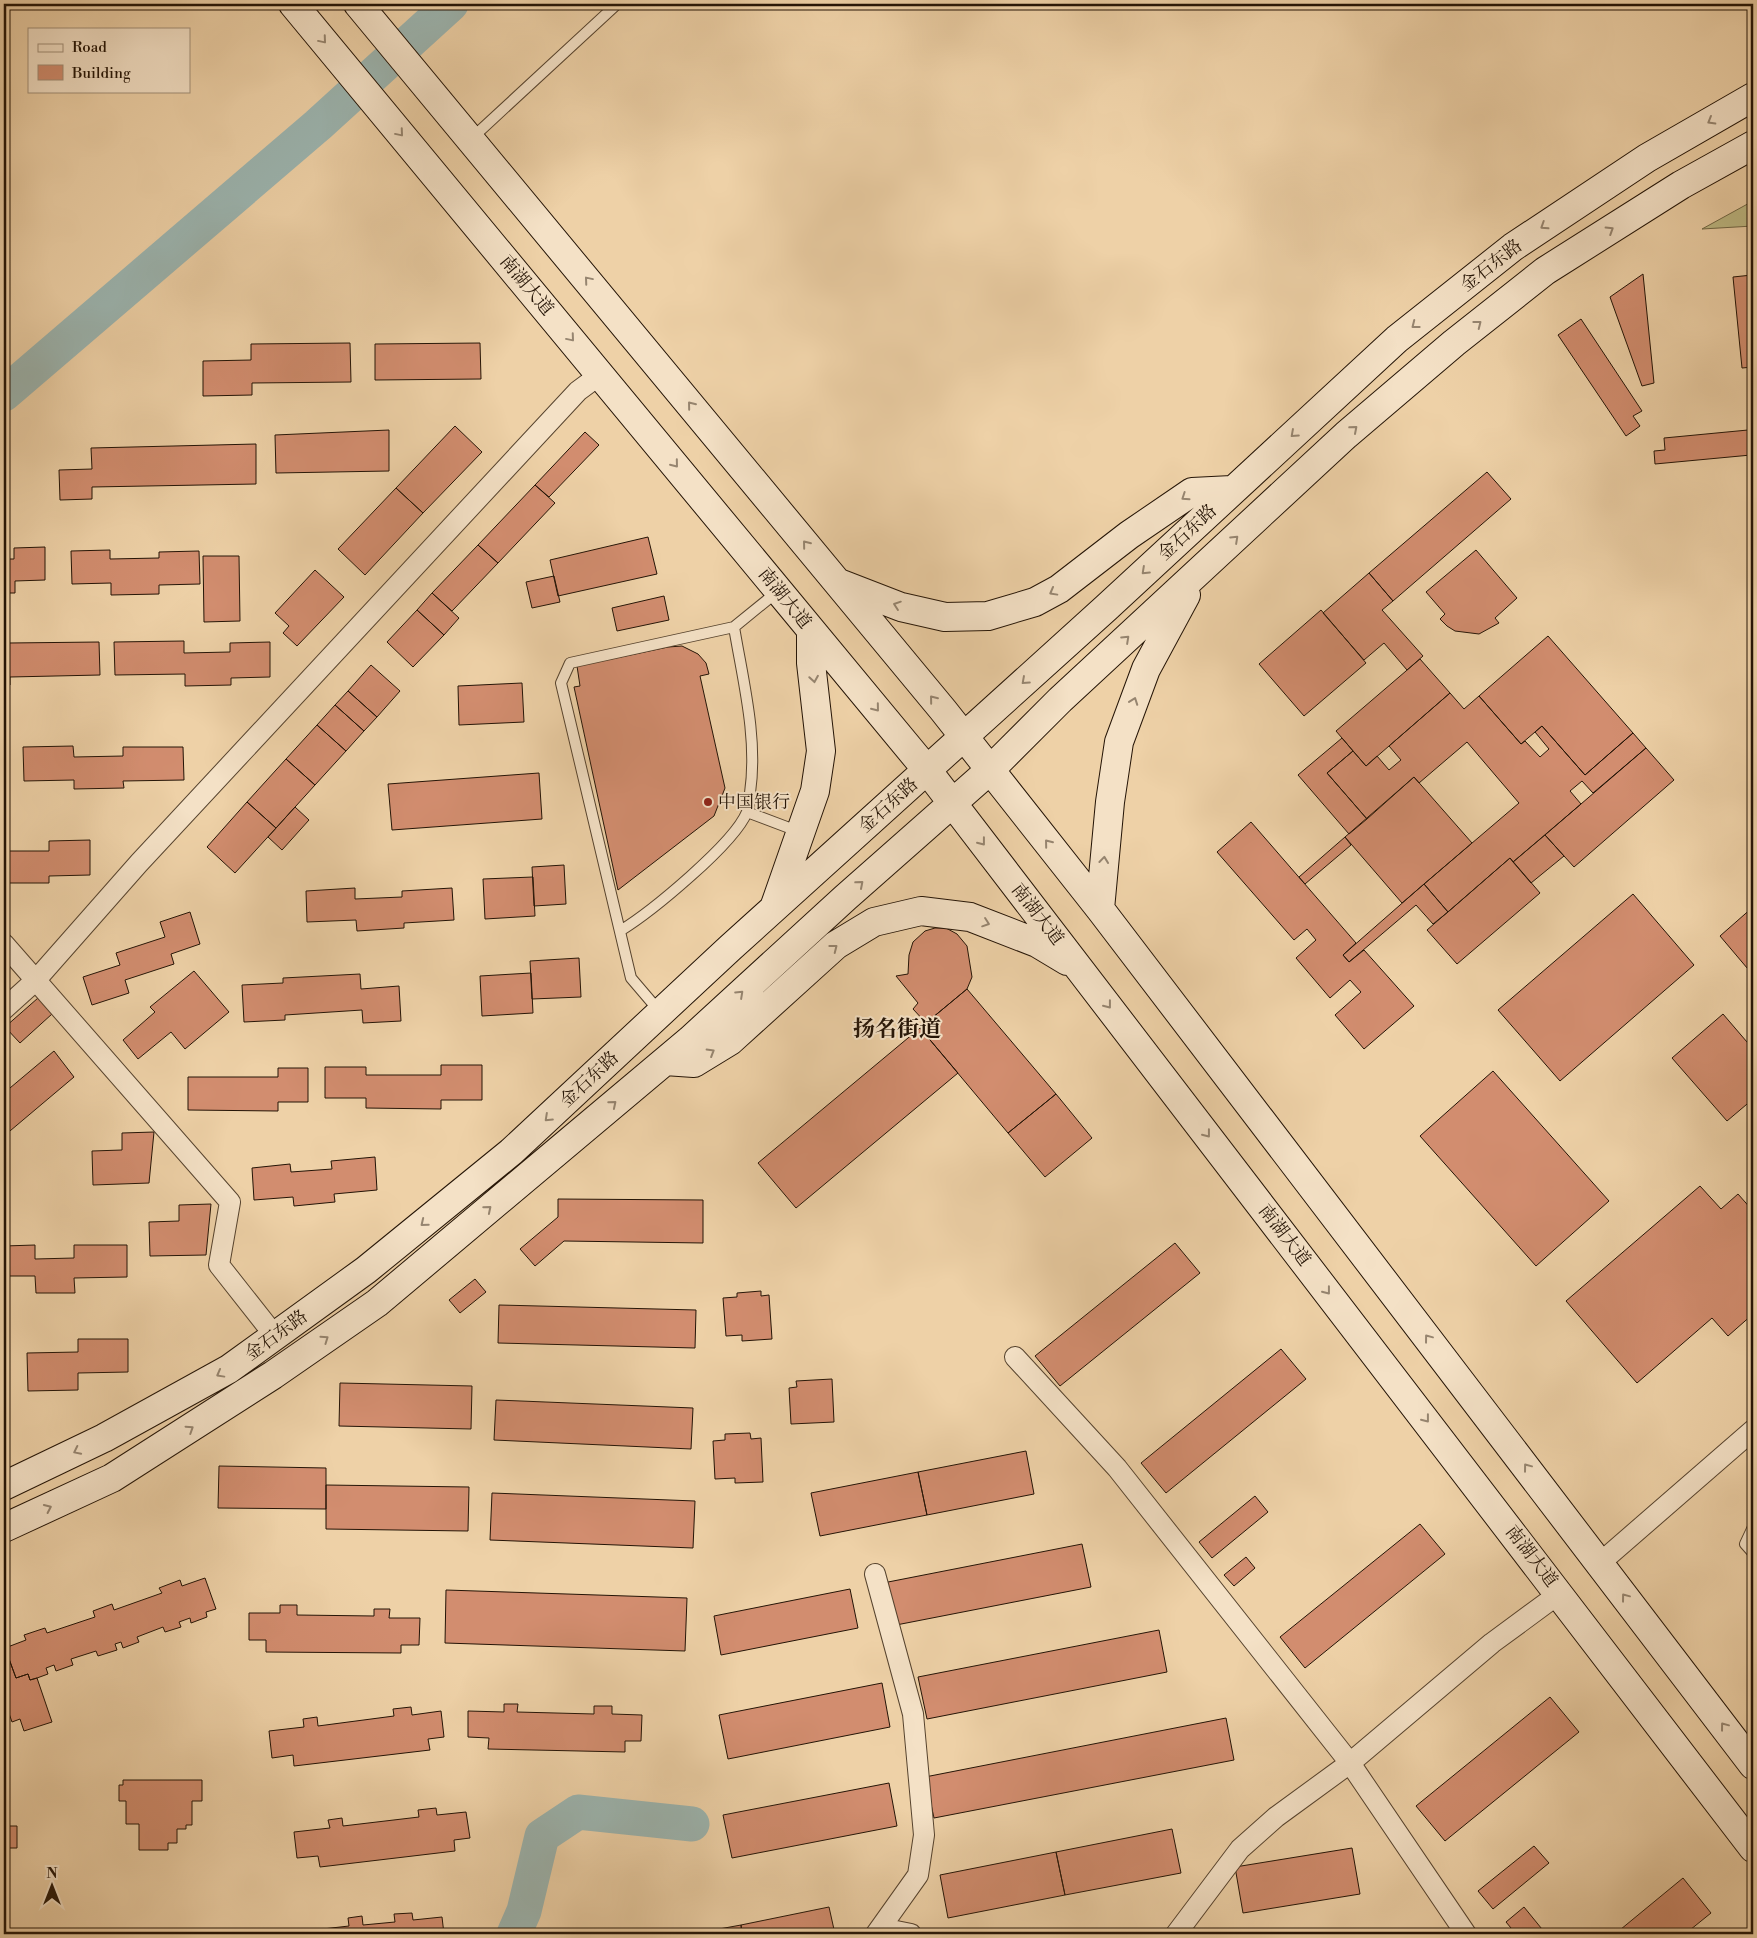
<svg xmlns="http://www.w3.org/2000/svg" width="1757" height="1938" font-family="'Libre Bodoni','Noto Serif SC',serif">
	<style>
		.green { fill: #beba84; stroke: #716745 }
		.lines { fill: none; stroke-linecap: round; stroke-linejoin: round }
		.river { stroke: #9cb5b0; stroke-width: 35 }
		.building { fill: #d28d6f; stroke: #241406 }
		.service-casing { stroke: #56432e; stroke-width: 12 }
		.minor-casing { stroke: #56432e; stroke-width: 22 }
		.secondary-casing { stroke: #241406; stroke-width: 30 }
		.service { stroke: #f4e1c6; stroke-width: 10 }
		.minor { stroke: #f4e1c6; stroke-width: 20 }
		.secondary { stroke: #f4e1c6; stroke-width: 28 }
		.oneway { stroke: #968570 }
		.poi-dot { fill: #8f2418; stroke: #f4e1c6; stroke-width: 2 }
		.labels { text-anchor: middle; stroke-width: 4; stroke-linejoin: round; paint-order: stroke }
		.street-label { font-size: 18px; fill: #241406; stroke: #f4e1c6 }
		.poi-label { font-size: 18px; fill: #241406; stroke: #f4e1c6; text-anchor: start }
		.district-label { font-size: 22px; font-weight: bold; fill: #241406; stroke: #f4e1c6 }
	</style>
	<rect width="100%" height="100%" fill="#eed1a7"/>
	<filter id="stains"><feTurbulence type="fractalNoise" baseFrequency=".004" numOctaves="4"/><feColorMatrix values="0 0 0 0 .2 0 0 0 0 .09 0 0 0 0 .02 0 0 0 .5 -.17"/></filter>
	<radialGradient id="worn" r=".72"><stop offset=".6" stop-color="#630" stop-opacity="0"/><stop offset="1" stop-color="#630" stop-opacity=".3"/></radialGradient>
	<path class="green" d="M1753,201V226L1702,229Z"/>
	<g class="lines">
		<path class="river" d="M4,394L318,125L451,4
			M514,1934L524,1911L542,1836L578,1812L692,1824"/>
	</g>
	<path class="building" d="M1643,274L1654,383L1642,386L1610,297Z
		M1752,275L1753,367L1742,368L1733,277Z
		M1581,319L1642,411L1633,416L1640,426L1626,436L1558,335Z
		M350,343L351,382L252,383V395L203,396V361L251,360V344Z
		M480,343L481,379L375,380V344Z
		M455,426L482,452L423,513L396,488Z
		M389,430V471L276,473L275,435Z
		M1748,430L1751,455L1655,464L1654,451L1665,450L1664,438Z
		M585,432L599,445L549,497L535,485Z
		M256,444V484L92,487V499L60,500L59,470L92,469L91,448Z
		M1487,472L1511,499L1393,601L1369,573Z
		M535,485L555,503L498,563L478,545Z
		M396,488L423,513L365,575L338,549Z
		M648,537L657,574L558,596L550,560Z
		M478,545L498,563L452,611L432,593Z
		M45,547V580L15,581V593H4V559H14V548Z
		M110,550V559L159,558V552L199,551L200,584L159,585V594L111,595V583L72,584L71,551Z
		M1476,550L1517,598L1495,618L1499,623L1479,634L1455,631L1447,626L1440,619L1445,614L1426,592Z
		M203,556H239L240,621L204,622Z
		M315,570L344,597L297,646L283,633L289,626L275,613Z
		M1369,573L1393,601L1382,610L1423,656L1407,670L1384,643L1364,660L1323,613Z
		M554,576L560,602L532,608L526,582Z
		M432,593L459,618L444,635L417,610Z
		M664,596L669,620L617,631L612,608Z
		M417,610L444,635L413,667L387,642Z
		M1321,610L1366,663L1304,716L1259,664Z
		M1548,636L1633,733L1585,775L1542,726L1521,744L1479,696Z
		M184,641V653L230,652V643L270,642V677L231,678V685L185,686V674L115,675L114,642Z
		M99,642L100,675L10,677V685H4V649H9V643Z
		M682,646L698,654L706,663L709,674L700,676L725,788L714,816L618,890L574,687L580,686L577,666L668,647Z
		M1420,659L1450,693L1366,766L1336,731Z
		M371,665L400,691L377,717L348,691Z
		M522,683L524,722L459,725L458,686Z
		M348,691L377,717L364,731L335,705Z
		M1450,693L1464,709L1479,696L1521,744L1525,741L1540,757L1549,749L1535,732L1542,726L1585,775L1633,733L1646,748L1593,793L1582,781L1570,791L1581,804L1513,862L1510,858L1448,912L1424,884L1519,803L1467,742L1419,783L1414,777L1367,819L1327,773L1353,751L1366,766L1377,756L1389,770L1401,760L1389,746Z
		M335,705L364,731L346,751L317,725Z
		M317,725L346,751L315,785L286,759Z
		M1342,738L1353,751L1327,773L1367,819L1349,834L1298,775Z
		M73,746L74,757L123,756V747H183L184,780L123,781L124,788L74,789V780L24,781L23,747Z
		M1646,748L1674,780L1574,867L1545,835Z
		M286,759L315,785L276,828L247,802Z
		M539,773L542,819L392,830L388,784Z
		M1414,777L1472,843L1402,903L1345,837Z
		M247,802L276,828L235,873L207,847Z
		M295,807L309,820L282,850L268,837Z
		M1251,822L1356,943L1343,955L1349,962L1364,950L1414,1006L1364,1049L1335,1015L1361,992L1350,980L1330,998L1296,958L1316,940L1307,929L1294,940L1217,852Z
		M1545,835L1564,856L1531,883L1513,862Z
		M1345,837L1351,845L1305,884L1299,877Z
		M90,840V875L49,876V883H9V874H4V842H8L9,851H49V841Z
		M1510,858L1540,893L1457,964L1427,930Z
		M564,865L566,904L534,906L532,867Z
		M533,877L535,916L485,919L483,879Z
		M1424,884L1448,912L1433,924L1416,905L1349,962L1343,955Z
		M355,888V899L402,897V891L452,888L454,920L404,923V928L357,931L356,920L307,922L306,891Z
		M1633,894L1694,965L1560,1081L1498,1010Z
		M1753,907V975L1720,936Z
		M190,912L200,944L171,954L174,964L125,980L129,993L92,1005L83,977L120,965L116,953L165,937L160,922Z
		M935,928H946L957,934L967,946L972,977L967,989L926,1023L913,1009L918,1003L896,976L908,974L909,955L913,942L925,931Z
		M579,958L581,997L532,999L530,961Z
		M194,971L229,1012L185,1049L171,1032L138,1059L123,1040L155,1012L150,1007Z
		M531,973L533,1013L482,1016L480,976Z
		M360,974L361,989L399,986L401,1021L363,1023L362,1010L285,1015V1020L244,1022L242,985L283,983V978Z
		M967,989L1056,1094L1008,1133L920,1028Z
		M38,998L52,1014L20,1043L5,1027Z
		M1723,1014L1753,1049V1099L1727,1121L1672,1058Z
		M920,1028L958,1073L796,1208L758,1163Z
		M54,1051L74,1077L4,1136V1093Z
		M441,1065H482V1100H441V1109L366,1108V1098H325V1067H366V1075H441Z
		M278,1068H308V1102H278V1111L188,1110V1077H278Z
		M1493,1071L1609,1201L1536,1266L1420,1136Z
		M1056,1094L1092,1138L1045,1177L1008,1133Z
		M154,1132L149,1183L93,1185L92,1151L122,1150V1133Z
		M375,1157L377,1190L334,1194L335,1202L294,1206L293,1197L254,1200L252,1168L290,1164L291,1172L332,1169L331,1161Z
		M1700,1186L1721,1209L1738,1194L1753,1211V1314L1728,1336L1712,1318L1637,1383L1566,1301Z
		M558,1199L703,1200V1243L564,1241L535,1266L520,1249L558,1217Z
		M211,1204L206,1255L150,1256L149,1222L179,1221V1205Z
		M1175,1243L1200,1273L1060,1386L1035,1356Z
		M35,1245V1259L74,1258V1245H127V1277L74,1278L75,1293H36L35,1276H4V1246Z
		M475,1279L486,1292L460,1313L449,1300Z
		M761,1291V1296L769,1295L772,1339L742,1341V1335L726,1336L723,1298L737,1297V1293Z
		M499,1305L696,1310L695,1348L498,1343Z
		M78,1339H128V1372L78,1373V1390L28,1391L27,1353L78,1352Z
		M1281,1349L1306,1379L1166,1493L1141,1463Z
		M832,1379L834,1422L791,1424L789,1388L797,1387L796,1381Z
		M340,1383L472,1386L471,1429L339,1426Z
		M496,1400L693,1408L691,1449L494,1440Z
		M750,1433L751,1439L761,1438L763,1482L735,1483V1478L715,1479L713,1441L725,1440V1434Z
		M1026,1451L1034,1494L927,1515L918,1472Z
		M219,1466L326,1468V1509L218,1508Z
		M918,1472L927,1515L820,1536L811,1493Z
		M326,1485L469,1487L468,1531L326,1529Z
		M492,1493L695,1501L693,1548L490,1540Z
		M1255,1496L1268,1512L1212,1558L1199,1542Z
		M1420,1524L1445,1554L1305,1668L1280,1637Z
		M1082,1544L1091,1587L891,1626L883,1583Z
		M1246,1557L1255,1568L1234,1586L1224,1575Z
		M205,1578L216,1609L206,1612L207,1617L191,1623L190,1618L179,1622L181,1627L165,1632L163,1627L137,1637L139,1642L123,1648L121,1642L115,1644L117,1650L98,1656L96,1651L71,1659L73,1665L56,1671L54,1665L46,1668L48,1674L37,1678L30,1680L28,1674L16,1678L5,1648L26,1640L24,1635L45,1628L47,1633L95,1617L93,1611L112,1604L114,1610L162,1593L159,1588L180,1580L182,1586Z
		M850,1589L858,1628L721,1655L714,1616Z
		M446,1590L687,1598L685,1651L445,1643Z
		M280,1605H297V1615L374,1616V1609H390L389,1618H420L419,1645H401V1653L266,1652V1640H249V1613H280Z
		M1159,1630L1167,1672L927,1719L918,1677Z
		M4,1648H5L16,1678L28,1674L30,1680L37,1678L52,1722L24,1731L20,1719L12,1722L4,1699Z
		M882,1683L890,1727L728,1759L719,1715Z
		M1550,1697L1579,1732L1445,1841L1416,1806Z
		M504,1704H518L517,1712L594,1714V1706H612V1714L642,1715L641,1741H625V1752L488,1749L489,1738L468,1737V1711L504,1712Z
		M411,1707L412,1715L441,1711L444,1737L428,1739L430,1750L294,1766L293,1755L272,1758L269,1731L304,1727L303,1719L317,1717L318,1726L394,1716L393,1709Z
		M1226,1718L1234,1760L934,1818L925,1777Z
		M123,1780H202V1801H192V1825H186V1829H177V1843H168V1850H139V1824H126V1801H119V1785H123Z
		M889,1783L897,1826L732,1858L723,1815Z
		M436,1808L437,1815L466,1812L470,1838L454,1840L455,1851L320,1867L318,1856L297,1858L294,1832L330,1828L328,1820L342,1818L343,1826L419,1817L418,1810Z
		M4,1826H17V1848H8V1871H4Z
		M1172,1829L1181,1873L1065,1895L1056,1852Z
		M1534,1846L1549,1863L1493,1909L1478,1891Z
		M1352,1848L1360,1894L1243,1913L1235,1867Z
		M1056,1852L1065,1895L948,1918L940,1875Z
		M1683,1878L1711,1913L1685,1934H1615Z
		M829,1907L835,1934H742L741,1925Z
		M1524,1907L1546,1934H1516L1506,1922Z
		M412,1913L413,1920L442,1917L444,1934H314V1930L349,1926L348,1918L362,1916L363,1925L395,1922L394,1914Z
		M741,1925L742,1934H692Z"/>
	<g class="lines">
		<defs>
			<path id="service" d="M471,139L617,4
				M747,812L800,832
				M620,931C651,912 734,844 747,812C749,807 749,799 750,793C758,738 743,681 734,627
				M660,1012L631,978L561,683L570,663L734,627L777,592
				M1753,1527L1745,1544L1753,1553"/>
			<path id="minor" d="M4,944L230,1202L219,1265L275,1336
				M4,1009L35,981L139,863L578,391L601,374
				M1015,1357L1117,1468L1350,1763L1466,1934
				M1600,1563L1753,1430
				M875,1574L913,1714L924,1835L918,1875L876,1934
				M881,1928L911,1934
				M1176,1934L1240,1849L1276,1817L1350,1763L1492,1643L1560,1593"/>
			<path id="secondary" d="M293,4L927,770L1753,1848
				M358,4L943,710L1100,909L1753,1765
				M839,583L901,607L945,617L988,616L1035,602L1059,589L1129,535L1192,492L1232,490
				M774,908L815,791L821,751L811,663V630
				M1100,909L1110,802L1119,742L1146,669L1186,595
				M665,1061L694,1063L730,1041L836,945L874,922L921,911L970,917L1037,943L1067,961
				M4,1486L104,1438L229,1369L366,1270L511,1152L730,948L1106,608L1397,339L1513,247L1647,158L1753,97
				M4,1528L112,1478L273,1375L377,1303L690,1040L845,898L990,770L1060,700L1346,435L1454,343L1545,271L1681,185L1753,145"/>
		</defs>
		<use href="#service" class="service-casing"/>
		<use href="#minor" class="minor-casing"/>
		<use href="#secondary" class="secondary-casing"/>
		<use href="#service" class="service"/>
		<use href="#minor" class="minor"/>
		<use href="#secondary" class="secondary"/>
	</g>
	<defs><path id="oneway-chevron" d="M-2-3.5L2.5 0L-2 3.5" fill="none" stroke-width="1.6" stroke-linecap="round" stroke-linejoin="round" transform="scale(1.25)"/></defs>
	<g class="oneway">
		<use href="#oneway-chevron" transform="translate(323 40) rotate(50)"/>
		<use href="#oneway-chevron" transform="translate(1711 121) rotate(150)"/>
		<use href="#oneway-chevron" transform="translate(400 133) rotate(50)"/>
		<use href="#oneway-chevron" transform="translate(1544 226) rotate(147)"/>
		<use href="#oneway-chevron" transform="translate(1610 230) rotate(-32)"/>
		<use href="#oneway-chevron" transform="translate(588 280) rotate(-130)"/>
		<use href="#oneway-chevron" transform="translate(1478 324) rotate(-38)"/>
		<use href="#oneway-chevron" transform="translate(1415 325) rotate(142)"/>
		<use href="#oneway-chevron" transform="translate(571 338) rotate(50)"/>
		<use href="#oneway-chevron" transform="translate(691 405) rotate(-129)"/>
		<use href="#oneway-chevron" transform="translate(1354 429) rotate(-41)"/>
		<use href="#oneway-chevron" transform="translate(1294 434) rotate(138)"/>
		<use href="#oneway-chevron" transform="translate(675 464) rotate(51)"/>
		<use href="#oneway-chevron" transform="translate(1185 497) rotate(146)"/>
		<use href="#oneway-chevron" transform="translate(1235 539) rotate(-43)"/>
		<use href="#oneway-chevron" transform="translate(806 544) rotate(-129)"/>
		<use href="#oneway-chevron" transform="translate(1145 571) rotate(137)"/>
		<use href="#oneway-chevron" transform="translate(1053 592) rotate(151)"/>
		<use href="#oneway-chevron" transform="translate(897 605) rotate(-161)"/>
		<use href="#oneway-chevron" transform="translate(1126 639) rotate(-43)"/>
		<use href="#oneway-chevron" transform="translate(814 679) rotate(81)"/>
		<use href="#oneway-chevron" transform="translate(1025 681) rotate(138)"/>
		<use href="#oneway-chevron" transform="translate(933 699) rotate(-129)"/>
		<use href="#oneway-chevron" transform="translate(1134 701) rotate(-70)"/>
		<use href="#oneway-chevron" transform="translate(876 708) rotate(51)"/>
		<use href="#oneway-chevron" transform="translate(982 842) rotate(52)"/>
		<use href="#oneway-chevron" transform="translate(1048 843) rotate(-129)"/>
		<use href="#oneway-chevron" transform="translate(1104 860) rotate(-84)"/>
		<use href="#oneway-chevron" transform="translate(860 884) rotate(-41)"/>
		<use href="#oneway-chevron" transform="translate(986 923) rotate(19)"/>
		<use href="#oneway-chevron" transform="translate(834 948) rotate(-38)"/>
		<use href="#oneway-chevron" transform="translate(740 994) rotate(-43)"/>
		<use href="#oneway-chevron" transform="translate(1108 1005) rotate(52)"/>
		<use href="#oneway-chevron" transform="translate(711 1052) rotate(-31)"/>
		<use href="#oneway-chevron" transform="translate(613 1104) rotate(-40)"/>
		<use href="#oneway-chevron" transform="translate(548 1118) rotate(137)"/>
		<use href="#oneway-chevron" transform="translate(1207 1134) rotate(52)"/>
		<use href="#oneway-chevron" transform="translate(488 1209) rotate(-40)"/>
		<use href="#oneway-chevron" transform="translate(424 1223) rotate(141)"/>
		<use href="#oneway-chevron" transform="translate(1327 1291) rotate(52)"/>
		<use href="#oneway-chevron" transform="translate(1428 1338) rotate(-127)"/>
		<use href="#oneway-chevron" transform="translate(325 1339) rotate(-35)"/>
		<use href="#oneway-chevron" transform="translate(220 1374) rotate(151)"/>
		<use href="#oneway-chevron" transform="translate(1426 1419) rotate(52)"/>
		<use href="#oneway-chevron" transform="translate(190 1429) rotate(-33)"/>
		<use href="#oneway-chevron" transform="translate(77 1451) rotate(154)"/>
		<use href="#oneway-chevron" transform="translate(1527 1467) rotate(-127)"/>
		<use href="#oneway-chevron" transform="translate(48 1508) rotate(-25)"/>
		<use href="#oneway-chevron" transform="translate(1625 1597) rotate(-127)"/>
		<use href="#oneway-chevron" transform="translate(1724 1726) rotate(-127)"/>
	</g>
	<circle class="poi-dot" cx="708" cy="802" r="5"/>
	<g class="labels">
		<g class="street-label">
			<text transform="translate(1491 265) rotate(-38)" y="6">金石东路</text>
			<text transform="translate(527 285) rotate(50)" y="6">南湖大道</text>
			<text transform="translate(1187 532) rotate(-43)" y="6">金石东路</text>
			<text transform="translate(785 598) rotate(51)" y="6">南湖大道</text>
			<text transform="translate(888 805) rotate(-42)" y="6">金石东路</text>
			<text transform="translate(1038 914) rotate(52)" y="6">南湖大道</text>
			<text transform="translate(589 1079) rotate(-43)" y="6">金石东路</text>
			<text transform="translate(1285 1235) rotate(52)" y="6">南湖大道</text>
			<text transform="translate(276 1335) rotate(-36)" y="6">金石东路</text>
			<text transform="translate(1532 1556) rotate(52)" y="6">南湖大道</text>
		</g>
		<g class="poi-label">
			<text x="718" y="808">中国银行</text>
		</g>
		<g class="district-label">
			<text x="897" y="1036">扬名街道</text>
		</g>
	</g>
	<rect width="1757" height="1938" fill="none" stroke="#eed1a7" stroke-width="20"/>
	<rect x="5" y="5" width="1747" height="1928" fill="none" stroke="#241406" stroke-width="2.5"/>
	<rect x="10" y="10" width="1737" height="1918" fill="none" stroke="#241406"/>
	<rect x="28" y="28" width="162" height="65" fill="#f4e1c6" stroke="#a18f79"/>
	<rect x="38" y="44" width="25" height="8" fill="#f4e1c6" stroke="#a18f79"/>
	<text x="72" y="52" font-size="15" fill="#241406">Road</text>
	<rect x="38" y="65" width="25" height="15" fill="#d28d6f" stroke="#a18f79"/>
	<text x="72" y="78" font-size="15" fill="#241406">Building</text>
	<g transform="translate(52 1886)" stroke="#f4e1c6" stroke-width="4" paint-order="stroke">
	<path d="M0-4L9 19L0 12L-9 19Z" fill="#241406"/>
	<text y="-8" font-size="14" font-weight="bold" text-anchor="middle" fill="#241406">N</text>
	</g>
	<rect width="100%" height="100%" filter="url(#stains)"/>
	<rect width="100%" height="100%" fill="url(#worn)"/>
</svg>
